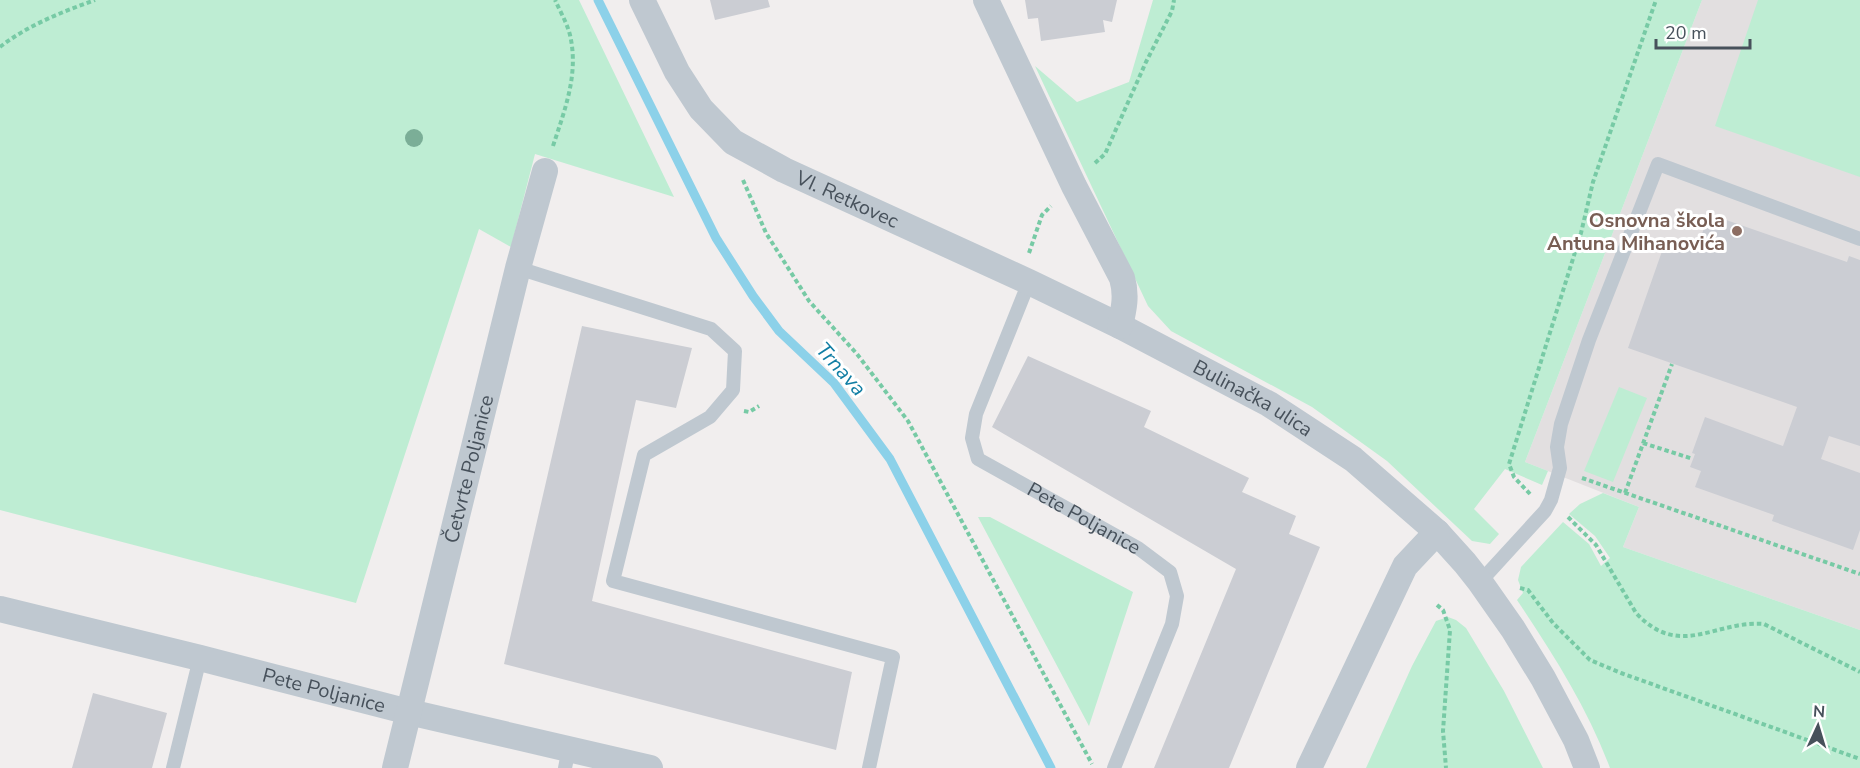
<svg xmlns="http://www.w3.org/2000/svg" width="1860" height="768" font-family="'Nunito Sans',sans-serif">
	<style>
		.education { fill: #e2dfe0 }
		.green { fill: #beedd3 }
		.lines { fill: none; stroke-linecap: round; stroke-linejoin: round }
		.stream { stroke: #8cd1e9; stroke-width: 9 }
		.building { fill: #cbcdd3 }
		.path { stroke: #77caa5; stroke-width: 4; stroke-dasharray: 4.5 3; stroke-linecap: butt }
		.lane { stroke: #bfc8d0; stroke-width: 14 }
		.street { stroke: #bfc8d0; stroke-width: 26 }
		.tree { fill: #7bae97 }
		.education-dot { fill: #8d6e63; stroke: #fff; stroke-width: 2 }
		.labels { text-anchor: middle; stroke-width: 6; stroke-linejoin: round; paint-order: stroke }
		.street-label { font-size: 20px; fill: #47515b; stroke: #fff }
		.education-label { font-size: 20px; font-weight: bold; fill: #785e54; stroke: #fff; text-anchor: end }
		.water-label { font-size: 21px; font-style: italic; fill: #117ea4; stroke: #fff }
	</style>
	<rect width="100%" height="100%" fill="#f1eeee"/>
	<path class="education" d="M1702,0H1860V630L1623,547L1639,507L1525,462Z"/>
	<path class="green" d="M0,0H579L674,197L535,154L511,247L479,229L356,603L0,510Z
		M1153,0H1702L1525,462L1548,471L1542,485L1505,469L1474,509L1499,534L1490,544L1472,541L1387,461L1312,407L1171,331L1148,306L1035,66L1077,102L1129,82Z
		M1758,0H1860V177L1715,126Z
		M1619,387L1647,398L1613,482L1584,471Z
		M1603,493L1639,507L1623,547L1860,630V768H1610C1587,707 1553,654 1517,600L1523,593L1518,580L1521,567L1563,522L1589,544L1601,566L1610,558L1595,536L1569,514L1580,504Z
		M978,517H990L1133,592L1089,726Z
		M1448,617L1456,620L1466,628L1504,691L1543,768H1366L1412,666L1436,621Z"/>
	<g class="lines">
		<path class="stream" d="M598,0L716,238L753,296L779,331L834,383L890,459L1051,768"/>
	</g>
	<path class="building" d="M710,0H768L770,7L715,20Z
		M1025,0H1117L1112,22L1103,20L1105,32L1041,41L1038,18L1028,19Z
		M1709,214L1847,262L1849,256L1860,260V446L1829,436L1821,459L1860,473V530L1853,550L1772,521L1774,515L1695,487L1701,471L1690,467L1695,454L1692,453L1705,417L1783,446L1797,407L1628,348L1667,237L1697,248Z
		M582,326L692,348L676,408L636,400L592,601L852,672L836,750L504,664Z
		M1028,356L1151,411L1144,427L1249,478L1242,492L1296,516L1289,534L1320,547L1229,768H1154L1236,569L992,427Z
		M93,693L167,713L152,768H72Z"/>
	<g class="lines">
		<path class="path" d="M0,47C28,25 62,12 95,0
			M553,146C565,109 579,74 570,35C567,23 560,11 555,0
			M1095,163L1105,154L1146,62L1172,11L1174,0
			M743,180L766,233L809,301L857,354L908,421L1092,764
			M1029,253L1042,215L1051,206
			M744,411L749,412L759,406
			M1643,443L1693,459
			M1582,478L1860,574
			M1625,493L1672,364
			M1530,494L1514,477L1509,464L1581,233L1593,182L1656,0
			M1568,517L1596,545L1636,613C1680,660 1715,620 1764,624L1860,672
			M1520,588L1528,590L1553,623L1590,660L1621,673L1860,759
			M1437,605L1443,610L1450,630L1443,731L1446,768"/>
		<g class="lane">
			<path d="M518,268L711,329L735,351L733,390L710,417L644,455L613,581L893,657L869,768"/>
			<path id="s1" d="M1029,282L976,414L972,438L978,459L1138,548L1170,572L1177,596L1172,624L1114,768"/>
			<path d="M1480,582L1545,511L1551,500L1560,468L1557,447L1561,424L1589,340L1658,164L1860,239"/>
			<path d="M173,768L200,658"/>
			<path d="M565,768L569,748"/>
		</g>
		<g class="street">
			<path id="s2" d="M642,0L677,72L701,109L733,142L784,170L1029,282L1120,326L1269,404L1353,459L1437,532L1465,563L1480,582L1513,629L1543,678L1576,740L1587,768"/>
			<path d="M986,0L1074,186L1122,278C1127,295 1124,309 1120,326"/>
			<path id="s3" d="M0,609L200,658L409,712L650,768"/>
			<path id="s4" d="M395,768L518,268L545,171"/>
			<path d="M1309,768L1405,566L1437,532"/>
		</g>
	</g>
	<circle class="tree" cx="414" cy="138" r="9"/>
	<circle class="education-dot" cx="1737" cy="231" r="6"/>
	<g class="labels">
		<g class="street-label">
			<text dy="7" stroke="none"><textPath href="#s2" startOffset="298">VI. Retkovec</textPath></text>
			<text dy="7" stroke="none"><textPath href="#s2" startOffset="750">Bulinačka ulica</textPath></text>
			<text dy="7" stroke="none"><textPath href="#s4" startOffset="308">Četvrte Poljanice</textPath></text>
			<text dy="7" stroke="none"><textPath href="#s1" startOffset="310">Pete Poljanice</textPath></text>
			<text dy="7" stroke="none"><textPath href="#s3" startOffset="334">Pete Poljanice</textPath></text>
		</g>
		<g class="education-label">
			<text x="1725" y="227">Osnovna škola<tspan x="1725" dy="23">Antuna Mihanovića</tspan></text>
		</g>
		<g class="water-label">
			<text transform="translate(841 369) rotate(48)" y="7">Trnava</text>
		</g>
	</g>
	<g transform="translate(1818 726) rotate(4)" stroke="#ffffff" stroke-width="4.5" paint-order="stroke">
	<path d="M0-4.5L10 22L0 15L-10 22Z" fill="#47515b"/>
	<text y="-9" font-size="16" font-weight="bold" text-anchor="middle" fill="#47515b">N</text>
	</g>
	<path d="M1656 39v9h94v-9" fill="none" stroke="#47515b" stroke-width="3"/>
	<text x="1665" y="39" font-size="18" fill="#47515b" stroke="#ffffff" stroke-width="4.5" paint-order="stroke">20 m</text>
</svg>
